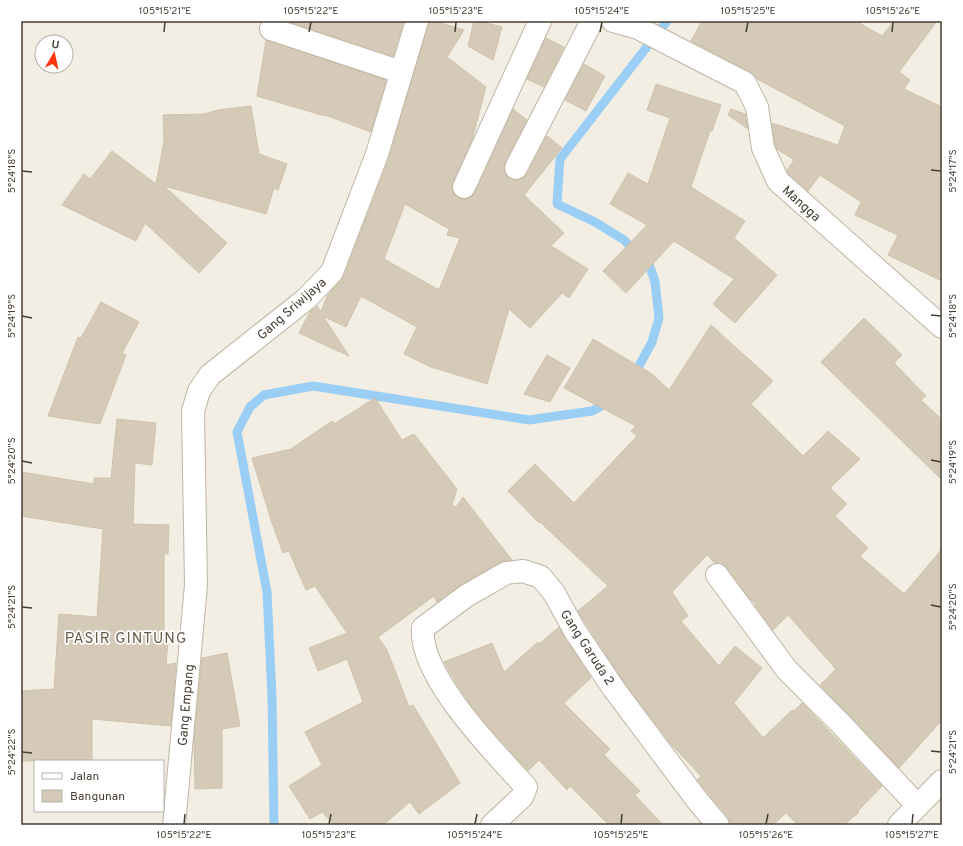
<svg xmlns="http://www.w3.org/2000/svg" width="963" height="846" font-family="Overpass,sans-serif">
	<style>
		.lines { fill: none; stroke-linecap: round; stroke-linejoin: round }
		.stream { stroke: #9acef4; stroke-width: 9 }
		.building { fill: #d5cab8; stroke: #d0c2aa; fill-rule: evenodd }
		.minor-casing { stroke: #beb6a5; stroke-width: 24 }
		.minor { stroke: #fff; stroke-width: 22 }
		.ticks { fill: none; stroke: #453e33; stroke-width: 1.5 }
		.labels { text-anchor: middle; stroke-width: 3.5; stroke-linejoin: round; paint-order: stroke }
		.street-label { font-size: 13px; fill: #453e33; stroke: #fff }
		.quarter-label { font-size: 15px; letter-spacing: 1px; fill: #685c49; stroke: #fff }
		.neatline { fill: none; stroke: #453e33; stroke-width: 1.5 }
		.ticks-label { font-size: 10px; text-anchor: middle; fill: #453e33 }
	</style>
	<rect width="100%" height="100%" fill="#f3eee3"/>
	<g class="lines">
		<path class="stream" d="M633,377L652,342L659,318L655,282L650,267L624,240L595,222L557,204L560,159L667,21
			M274,825L272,697L267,592L237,432L250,407L264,395L313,386L529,420L592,411L610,401"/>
	</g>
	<path class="building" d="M287,21H404L393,56Z
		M429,21H435L464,30L447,57L486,87L472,140L453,182L452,188L454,194L458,198L465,199L471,197L475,193L513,109L527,120L505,162L504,168L505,174L511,179L517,180L523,178L527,174L547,136L562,148L524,195L564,233L551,246L588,269L569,298L562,293L530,328L509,309L487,384L431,367L404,354L417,327L361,296L346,327L323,316L349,356L299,333L310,312L317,306L321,312L327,296L344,276L389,158ZM405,204L449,229L447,235L460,238L439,290L384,259Z
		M474,21H479L502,27L493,60L468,46Z
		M702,21H856L882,36L894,21H937L899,72L910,80L904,89L942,107V281L888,255L898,235L855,215L861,202L820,175L808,191L788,173L787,170L794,160L777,149L775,144L772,123L838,145L845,126L757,79L751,72L691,41Z
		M546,38L564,47L544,87L527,79Z
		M266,40L386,80L371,132L325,115V116L257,96Z
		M584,64L605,76L586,111L565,100Z
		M656,84L721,105L712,131H710L691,187L745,221L734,238L777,275L735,323L713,304L734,279L674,241L626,293L603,271L647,225L610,204L628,173L648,184L670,118L647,110Z
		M251,106L259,154L287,164L278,190L274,188L266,214L164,186L227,243L199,273L145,223L136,241L62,205L84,174L90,179L112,151L156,184L164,141L163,115L204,114L218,110Z
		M731,109L745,114L748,129L728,115Z
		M101,302L139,322L122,353L126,355L100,424L48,416L78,337L81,338Z
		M864,318L902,355L894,363L926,396L921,400L942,420V480L821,362Z
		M711,325L773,381L751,404L803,456L828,431L860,459L830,488L847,504L835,516L868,548L860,556L904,594L942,549V720L899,768L820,685L836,669L788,615L773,630L755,605L756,604L749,598L727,568L722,564L715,563L707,555L672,592L688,616L681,621L719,666L735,646L762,668L734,703L763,738L792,710L794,711L802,703L882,786L858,811L859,812L844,825H798L786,813L773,825H730L728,817L697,780L701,776L672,745L624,682L586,624L578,611L608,586L540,522L539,523L508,491L535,464L574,503L637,436L631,431L636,426L564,388L593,339L652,374L669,390Z
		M547,355L570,368L550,402L524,394Z
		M375,398L402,440L414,434L457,489L452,505L456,507L463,497L512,560L500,562L460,585L437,602L434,596L378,637L387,650L409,707L413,705L460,783L419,814L410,802L383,825H334L322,812L310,819L289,786L322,765L305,732L363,702L347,659L318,671L309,648L347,633L315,586L306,590L289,551L283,553L271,520L252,458L291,449L332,421L334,424Z
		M117,419L156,423L152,465L135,463L133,524L169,525L168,554H164V641H168L166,665L176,663L171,726L92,719V761H21V691L54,689L59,614L97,617L103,529L21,516V472L94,484V478H111Z
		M559,627L591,678L564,703L610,749L604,755L640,791L635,795L663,825H609L570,786L567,790L539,760L528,771L488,726L471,705L456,683L444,662L492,643L504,672L538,642L539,644Z
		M227,653L240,726L222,729V788L195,789L194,741L202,658Z"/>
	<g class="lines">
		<defs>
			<path id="minor" d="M613,21L638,28L745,83L757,107L763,148L778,181L942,327
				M271,29L401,72
				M516,168L592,21
				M464,187L540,21
				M717,575L787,670L841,724L918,806
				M174,825L196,585L193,411L199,391L210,375L306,299L332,272L377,154L417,21
				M492,825L522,797L526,787C495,753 418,675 423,628L466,596L506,573L523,571L541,577L554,593L575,631L614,689L697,800L718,825
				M899,825L942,781"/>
		</defs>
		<use href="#minor" class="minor-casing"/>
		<use href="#minor" class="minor"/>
	</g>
	<path class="ticks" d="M164,32L165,22M309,32L311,22M455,32L456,22M600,32L602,22M746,32L748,22M892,32L893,22M931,170L941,171M22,171L32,172M931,315L941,316M22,316L32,318M931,460L941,462M22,461L32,463M931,605L941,607M22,607L32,608M931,751L941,752M22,752L32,753M184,824L185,814M329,824L331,814M475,824L477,814M621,824L622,814M766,824L768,814M912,824L913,814"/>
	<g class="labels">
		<g class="street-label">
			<text transform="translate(802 203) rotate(42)" y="5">Mangga</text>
			<text transform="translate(291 308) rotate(-41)" y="5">Gang Sriwijaya</text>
			<text transform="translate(588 647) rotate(57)" y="5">Gang Garuda 2</text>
			<text transform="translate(185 705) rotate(-85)" y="5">Gang Empang</text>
		</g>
		<g class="quarter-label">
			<text x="126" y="643">PASIR GINTUNG</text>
		</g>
	</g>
	<rect width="963" height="846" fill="none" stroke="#ffffff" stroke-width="44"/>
	<rect x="34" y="760" width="130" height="52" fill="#ffffff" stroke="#b5b2ad"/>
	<rect x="42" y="773" width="20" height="6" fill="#ffffff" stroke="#b5b2ad"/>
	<text x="70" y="780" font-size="12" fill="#453e33">Jalan</text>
	<rect x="42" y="790" width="20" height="12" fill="#d5cab8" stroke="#b5b2ad"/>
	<text x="70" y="800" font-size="12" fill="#453e33">Bangunan</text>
	<g transform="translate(54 54) rotate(9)"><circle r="19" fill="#ffffff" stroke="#b5b2ad"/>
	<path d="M0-3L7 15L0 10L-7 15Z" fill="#ff350d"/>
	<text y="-6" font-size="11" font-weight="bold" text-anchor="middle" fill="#453e33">U</text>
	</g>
	<rect x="22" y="22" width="919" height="802" class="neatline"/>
	<g class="ticks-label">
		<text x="165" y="14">105°15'21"E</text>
		<text x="311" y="14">105°15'22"E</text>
		<text x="456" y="14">105°15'23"E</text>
		<text x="602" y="14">105°15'24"E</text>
		<text x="748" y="14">105°15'25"E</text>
		<text x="893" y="14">105°15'26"E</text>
		<text transform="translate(11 171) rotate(-90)" y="4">5°24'18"S</text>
		<text transform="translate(952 171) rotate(-90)" y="4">5°24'17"S</text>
		<text transform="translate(11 316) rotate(-90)" y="4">5°24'19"S</text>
		<text transform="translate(952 316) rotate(-90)" y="4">5°24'18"S</text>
		<text transform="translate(11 461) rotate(-90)" y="4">5°24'20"S</text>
		<text transform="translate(952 462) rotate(-90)" y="4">5°24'19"S</text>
		<text transform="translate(11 607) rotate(-90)" y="4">5°24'21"S</text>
		<text transform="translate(952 607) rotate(-90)" y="4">5°24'20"S</text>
		<text transform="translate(11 752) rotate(-90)" y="4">5°24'22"S</text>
		<text transform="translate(952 752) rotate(-90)" y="4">5°24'21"S</text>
		<text x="184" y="838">105°15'22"E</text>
		<text x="329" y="838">105°15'23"E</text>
		<text x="475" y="838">105°15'24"E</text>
		<text x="621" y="838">105°15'25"E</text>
		<text x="766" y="838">105°15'26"E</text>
		<text x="912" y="838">105°15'27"E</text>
	</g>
</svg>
